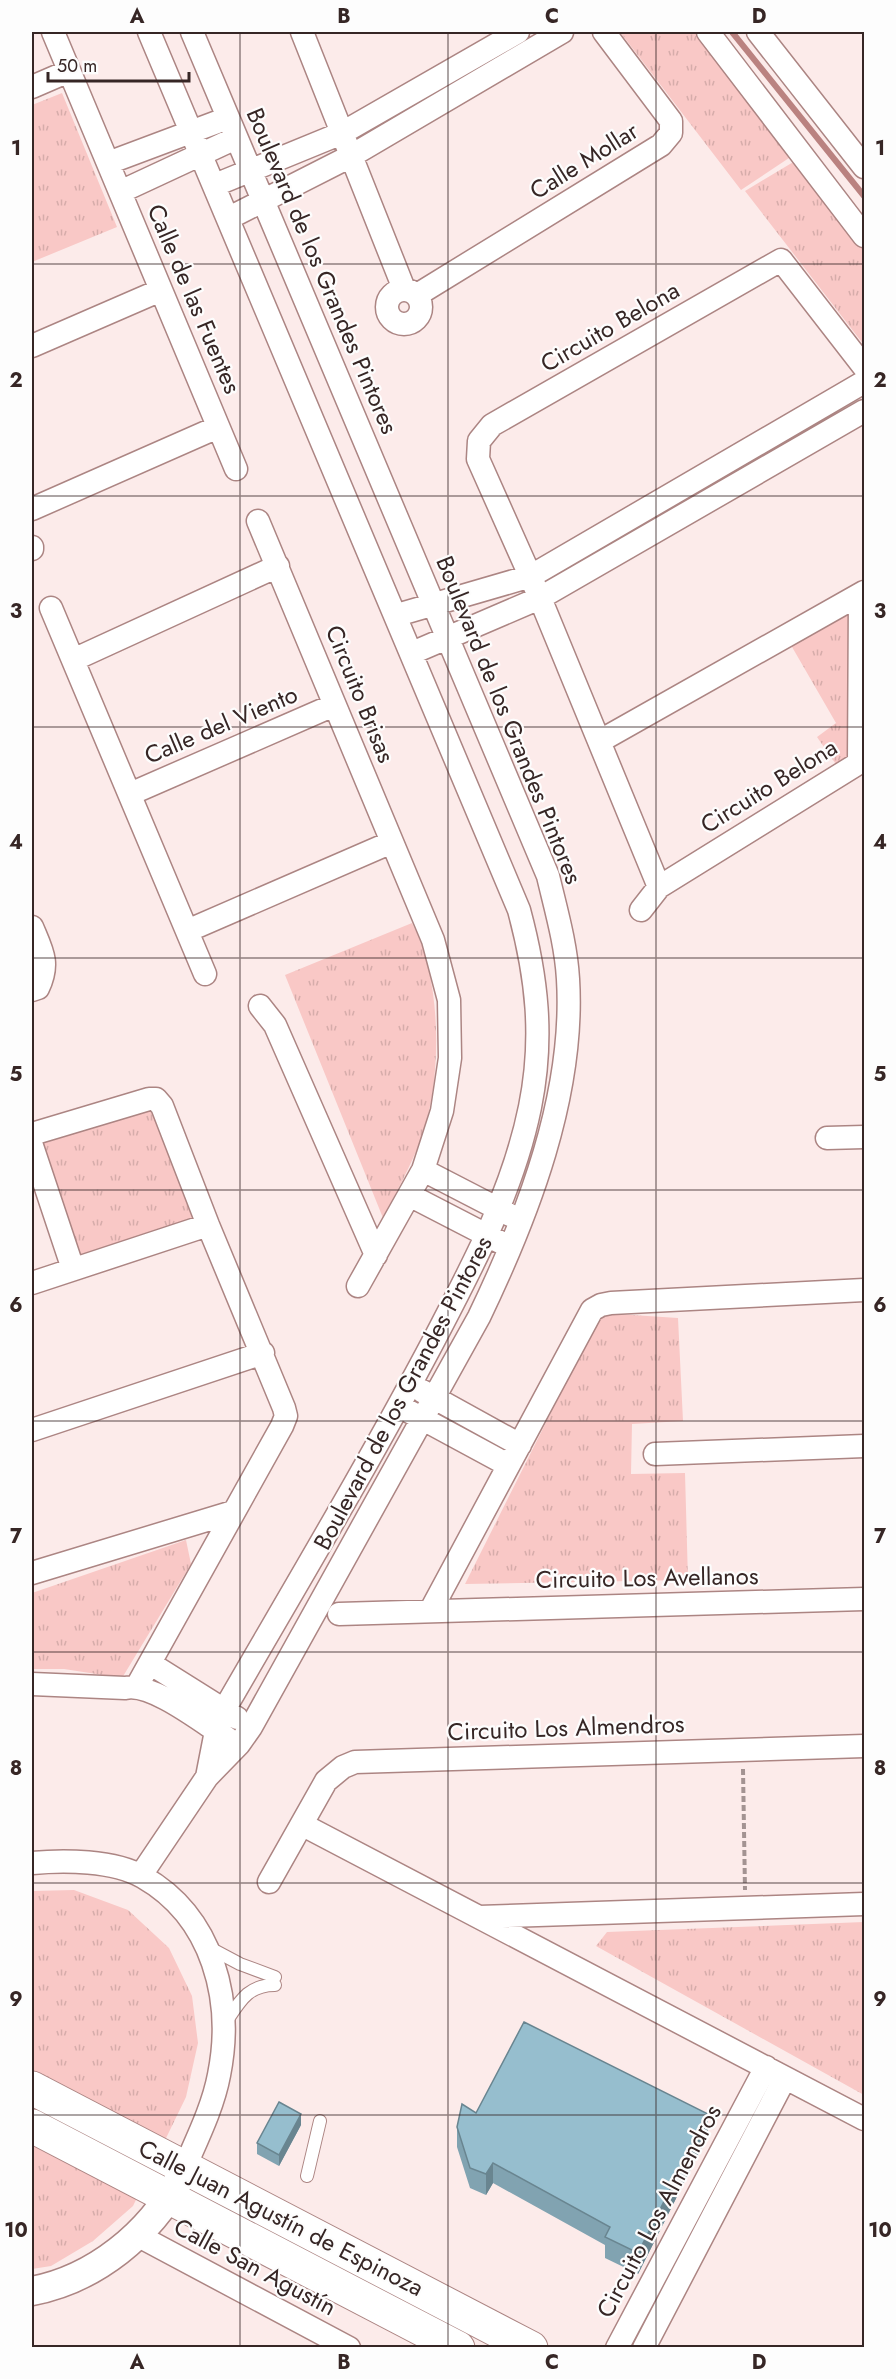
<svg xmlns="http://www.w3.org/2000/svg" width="896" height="2379" font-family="Jost,sans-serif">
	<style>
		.park { fill: url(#park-tufts) }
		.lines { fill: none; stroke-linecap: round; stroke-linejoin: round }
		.stream { stroke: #ba8280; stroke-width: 6 }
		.service-casing { stroke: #ac8583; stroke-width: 14 }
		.minor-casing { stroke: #ac8583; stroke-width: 25 }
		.tertiary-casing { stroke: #ac8583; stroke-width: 31 }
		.primary-casing { stroke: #ac8583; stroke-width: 35 }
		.path { stroke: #a39392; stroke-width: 4; stroke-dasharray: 6 3; stroke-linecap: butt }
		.service { stroke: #fff; stroke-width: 12 }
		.minor { stroke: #fff; stroke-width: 22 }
		.tertiary { stroke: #fff; stroke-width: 28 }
		.primary { stroke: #fff; stroke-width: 33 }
		.wall { fill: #81a3b1 }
		.shaded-wall { fill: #698590 }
		.building { fill: #96bece; stroke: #698590; stroke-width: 1.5 }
		.grid { fill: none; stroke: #362625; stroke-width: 1.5; stroke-opacity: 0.55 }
		.labels { text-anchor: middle; stroke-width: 4.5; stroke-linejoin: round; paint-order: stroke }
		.street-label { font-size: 24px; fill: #362625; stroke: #fdfdfd }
		.neatline { fill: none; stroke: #362625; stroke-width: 2 }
		.grid-label { font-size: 20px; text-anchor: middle; font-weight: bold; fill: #362625 }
	</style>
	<defs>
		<pattern id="park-tufts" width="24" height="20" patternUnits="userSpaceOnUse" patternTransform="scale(1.5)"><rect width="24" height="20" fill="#f9c8c6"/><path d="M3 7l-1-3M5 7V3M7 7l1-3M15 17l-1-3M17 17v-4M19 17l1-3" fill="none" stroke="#d6acaa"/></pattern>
	</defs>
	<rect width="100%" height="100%" fill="#fcebea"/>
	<path class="park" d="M620,32H696L792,156L741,190Z
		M62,93L117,227L32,262V105Z
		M795,161L864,250V345L745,191Z
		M857,601L856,761L840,770L817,737L836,723L788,640Z
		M412,923C442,978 443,1079 421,1139C411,1166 396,1192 383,1218L285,975Z
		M155,1102L201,1223L78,1263L32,1137Z
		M601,1313L678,1318L683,1421L632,1424L631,1474L685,1473L688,1580L465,1584Z
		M186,1540L191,1564L122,1678L64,1669H32V1593Z
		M74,1890L128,1910L169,1948L192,1996L198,2043L186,2097L133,2206L93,2241L51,2266L32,2269V1891Z
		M864,1922V2095L596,1946L607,1932Z"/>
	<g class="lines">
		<path class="stream" d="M732,32L864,196"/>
		<defs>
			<path id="service" d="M208,1947L240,1964L275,1977
				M226,2022C240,2001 248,1985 275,1985
				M307,2176L320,2121"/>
			<path id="minor" d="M53,32L236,469
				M149,32L519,910C537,977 544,1038 530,1107C513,1191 473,1265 434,1340C368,1465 295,1587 224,1710L216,1731L207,1777
				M302,32L404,289
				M708,32L864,236
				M758,32L864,167
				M32,87L69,71
				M108,163L228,118
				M215,185L342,133L518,32
				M120,192L236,138
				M229,218L351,156L562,32
				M387 307a17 17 0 1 1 34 0a17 17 0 1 1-34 0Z
				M417,295L661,145L671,133V121L604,32
				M32,346L161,290
				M32,509L218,427
				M258,521L433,940L449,1000L450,1058L442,1111L423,1170L358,1286
				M32,547V549
				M51,608L205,974
				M397,615L531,576L864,382
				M412,653L540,598L864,411
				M73,660L278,566
				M600,741L864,592
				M130,794L334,705
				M659,887L540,598L478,459L479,441L492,425L781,260L864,367
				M641,910L659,887L859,763L860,595
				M32,927C42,951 50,963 38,988L32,990
				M187,931L392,842
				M260,1006L275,1025L376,1255
				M32,1134L149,1099H156L162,1106L208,1225L284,1408L286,1416L282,1426L137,1686
				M827,1138L864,1137
				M32,1146L73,1269
				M423,1170L510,1215
				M409,1195L500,1242
				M32,1283L208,1225
				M422,1391L520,1445
				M410,1412L508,1465
				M32,1430L263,1353
				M655,1454L864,1446
				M32,1573L233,1512
				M431,1610L592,1310L601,1305L611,1303L864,1290
				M339,1614L864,1599
				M151,1664L237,1718
				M32,1684L125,1688C152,1682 203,1723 227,1738
				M303,1825L864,2119
				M32,1863C63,1860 114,1860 143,1877C213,1917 234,2000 219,2075C213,2107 197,2139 184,2169
				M141,1875L207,1777L239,1744L251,1727L479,1317C528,1215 575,1094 568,979C566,944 556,910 548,876L192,32
				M269,1882L326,1781L343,1767L355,1762L864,1746
				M479,1917L864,1904
				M137,2235L349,2348
				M617,2348L766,2067
				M644,2348L785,2078"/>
			<path id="tertiary" d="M32,2291C95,2279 150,2234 180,2178"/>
			<path id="primary" d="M32,2088L531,2348
				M32,2126L458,2348"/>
		</defs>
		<use href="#service" class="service-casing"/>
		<use href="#minor" class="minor-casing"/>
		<use href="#tertiary" class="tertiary-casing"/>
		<use href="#primary" class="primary-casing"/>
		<path class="path" d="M743,1769L745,1890"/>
		<use href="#service" class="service"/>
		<use href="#minor" class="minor"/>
		<use href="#tertiary" class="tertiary"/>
		<use href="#primary" class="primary"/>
	</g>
	<path class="wall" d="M476,2113L708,2135L638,2274L605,2258V2245L493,2183L486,2195L470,2188L457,2147V2127Z
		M301,2125L279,2166L257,2154V2143Z"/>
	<path class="shaded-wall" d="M301,2114V2125L279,2166V2155Z
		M708,2114V2135L638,2274V2253Z
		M493,2163V2183L486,2195V2174Z"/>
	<path class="building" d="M524,2022L708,2114L638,2253L605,2237L610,2227L493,2163L486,2174L470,2168L457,2127L462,2104L476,2113Z
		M279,2102L301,2114L279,2155L257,2143Z"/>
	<path class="grid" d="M240,32V2348M448,32V2348M656,32V2348M32,264H864M32,496H864M32,727H864M32,958H864M32,1190H864M32,1421H864M32,1652H864M32,1883H864M32,2115H864"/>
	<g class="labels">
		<g class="street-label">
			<text transform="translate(584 161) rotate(-32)" y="8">Calle Mollar</text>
			<text transform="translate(322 271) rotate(67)" y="8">Boulevard de los Grandes Pintores</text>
			<text transform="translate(194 299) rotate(67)" y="8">Calle de las Fuentes</text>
			<text transform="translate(610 327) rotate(-30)" y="8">Circuito Belona</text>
			<text transform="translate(360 694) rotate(68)" y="8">Circuito Brisas</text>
			<text transform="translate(509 720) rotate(68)" y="8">Boulevard de los Grandes Pintores</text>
			<text transform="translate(221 725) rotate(-23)" y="8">Calle del Viento</text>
			<text transform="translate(769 786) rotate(-32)" y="8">Circuito Belona</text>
			<text transform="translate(403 1393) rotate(-62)" y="8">Boulevard de los Grandes Pintores</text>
			<text transform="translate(647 1578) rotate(-1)" y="8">Circuito Los Avellanos</text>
			<text transform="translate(566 1728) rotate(-2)" y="8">Circuito Los Almendros</text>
			<text transform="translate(659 2211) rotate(-62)" y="8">Circuito Los Almendros</text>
			<text transform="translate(281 2218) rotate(27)" y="8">Calle Juan Agustín de Espinoza</text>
			<text transform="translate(255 2267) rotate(28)" y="8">Calle San Agustín</text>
		</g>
	</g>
	<rect width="896" height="2379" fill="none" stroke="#fdfdfd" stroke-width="66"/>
	<path d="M48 72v9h141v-9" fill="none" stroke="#362625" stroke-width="3"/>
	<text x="57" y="72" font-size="18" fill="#362625" stroke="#fdfdfd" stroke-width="4.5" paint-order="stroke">50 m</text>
	<rect x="33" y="33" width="830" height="2313" class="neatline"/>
	<g class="grid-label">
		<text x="137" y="23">A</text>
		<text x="344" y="23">B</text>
		<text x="552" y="23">C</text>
		<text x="759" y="23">D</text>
		<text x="16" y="155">1</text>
		<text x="880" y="155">1</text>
		<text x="16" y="387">2</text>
		<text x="880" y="387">2</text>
		<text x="16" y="618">3</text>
		<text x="880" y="618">3</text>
		<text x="16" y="849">4</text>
		<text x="880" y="849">4</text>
		<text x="16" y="1081">5</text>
		<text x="880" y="1081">5</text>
		<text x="16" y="1312">6</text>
		<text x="880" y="1312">6</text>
		<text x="16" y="1543">7</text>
		<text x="880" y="1543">7</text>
		<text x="16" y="1775">8</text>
		<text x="880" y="1775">8</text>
		<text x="16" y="2006">9</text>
		<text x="880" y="2006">9</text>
		<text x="16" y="2237">10</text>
		<text x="880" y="2237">10</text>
		<text x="137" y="2369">A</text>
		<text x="344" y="2369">B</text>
		<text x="552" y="2369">C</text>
		<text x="759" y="2369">D</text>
	</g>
</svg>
